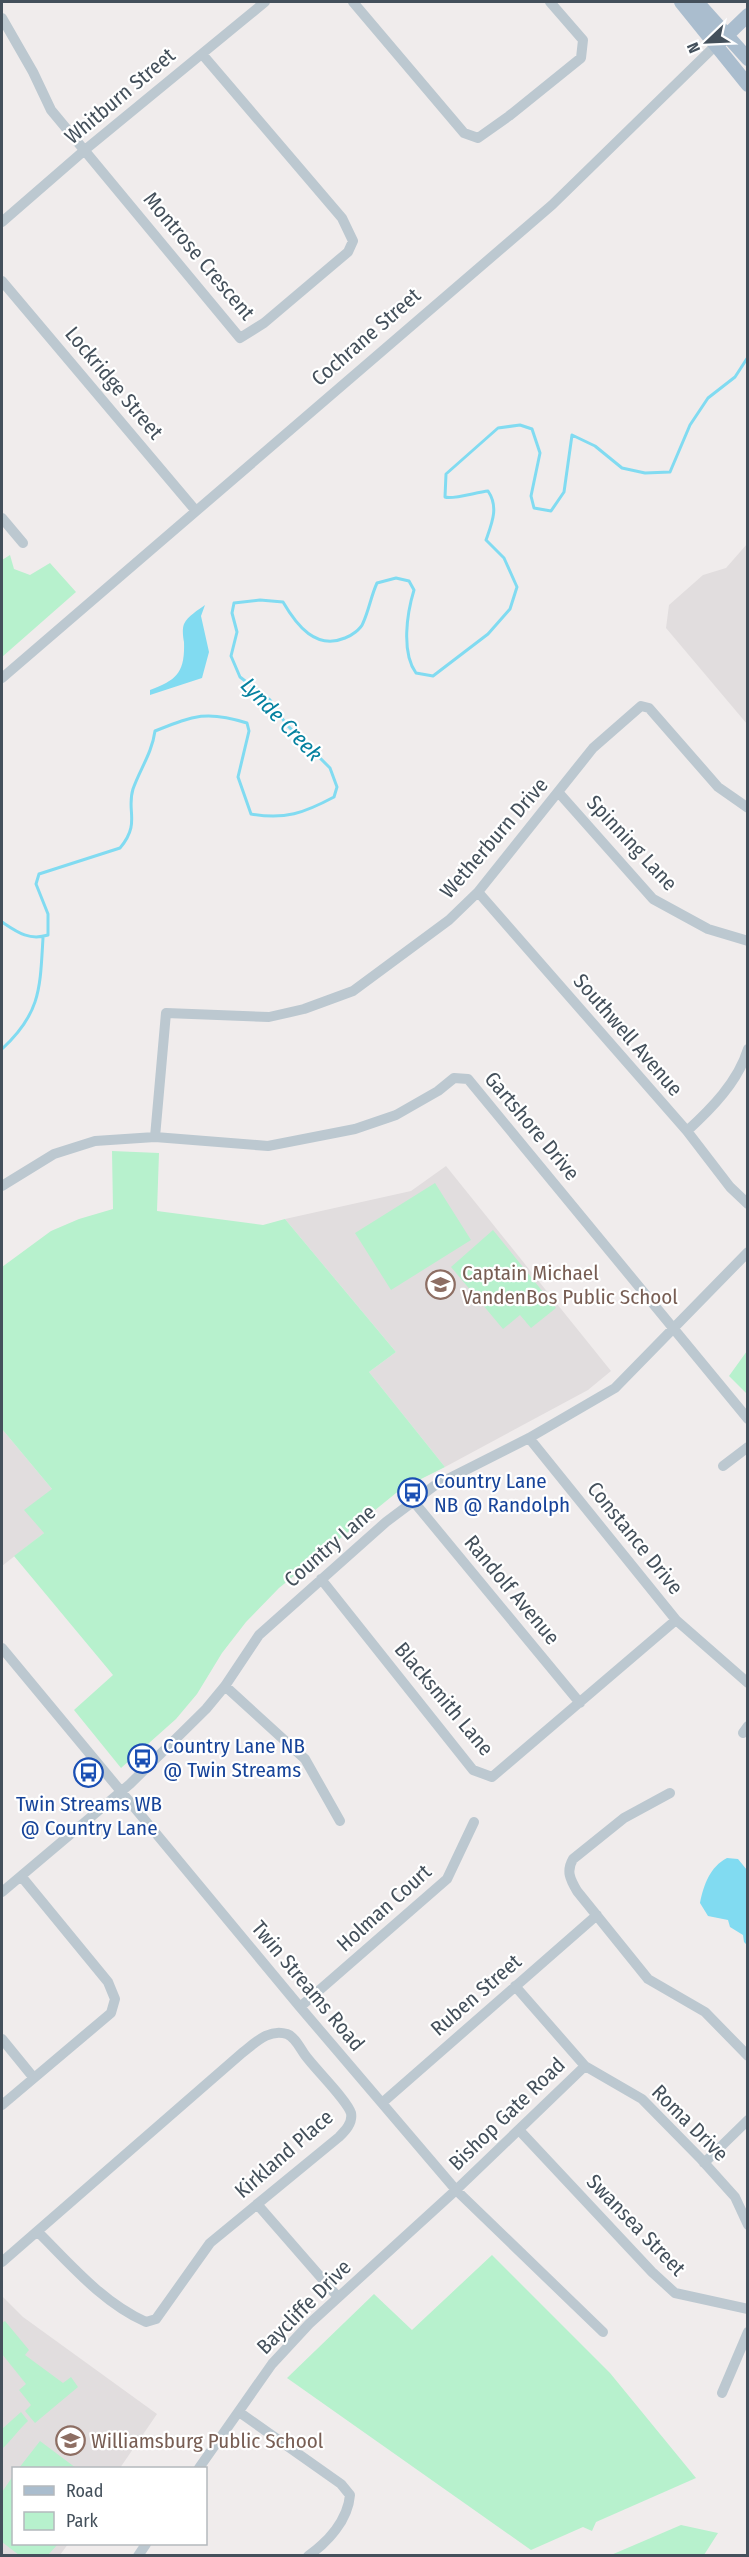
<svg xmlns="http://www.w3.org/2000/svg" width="749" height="2557" font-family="'Fira Sans Condensed',sans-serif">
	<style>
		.education { fill: #e1ddde }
		.green { fill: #b7f1cd }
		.water { fill: #81dbf1 }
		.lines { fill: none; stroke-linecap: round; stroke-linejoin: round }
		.stream { stroke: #81dbf1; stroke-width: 3 }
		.minor { stroke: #bcc8d0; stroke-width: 10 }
		.major { stroke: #aabdce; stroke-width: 14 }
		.labels { text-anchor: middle; stroke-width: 4.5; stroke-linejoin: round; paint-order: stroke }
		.street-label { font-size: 21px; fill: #44505b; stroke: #fff }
		.education-label { font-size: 21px; fill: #785e54; stroke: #fff; text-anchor: start }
		.transit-label { font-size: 21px; fill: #164399; stroke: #fff; text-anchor: start }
		.water-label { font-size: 22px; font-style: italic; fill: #04819f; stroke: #fff }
	</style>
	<rect width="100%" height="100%" fill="#f0ecec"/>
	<path class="education" d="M747,544V724L666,628L669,605L703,575L726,568Z
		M446,1166L611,1371L588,1390L445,1467L369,1372L396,1352L285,1219L411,1191Z
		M2,1429L52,1489L44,1533L2,1566Z
		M2,2296L23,2317L157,2414L120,2468H14V2544H68L60,2555H2Z"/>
	<path class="green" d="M10,555L14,569L30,575L50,563L76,592L2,657V560Z
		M112,1151L159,1153L157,1211L263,1225L285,1219L396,1352L369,1372L445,1467L401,1489L279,1588L246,1622L222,1653L197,1694L176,1719L121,1768L74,1710L113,1675L14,1556L44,1533L24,1510L52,1489L2,1429V1267L51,1231L79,1219L113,1209Z
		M435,1183L471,1240L391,1290L355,1233Z
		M493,1230L556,1308L531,1328L520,1315L503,1329L451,1267Z
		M747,1351L748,1394H747L729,1376Z
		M492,2255L610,2373L696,2478L596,2522L592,2531L583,2527L531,2550L287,2378L374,2294L412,2330Z
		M5,2321L29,2350L25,2355L63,2383L71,2377L78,2387L35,2423L25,2411L31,2405L19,2390L26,2384L2,2354V2323Z
		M21,2412L28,2421C18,2430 12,2440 2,2449V2429Z
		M40,2441L76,2468H19Z
		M13,2476L14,2544H58L48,2555H19L2,2542V2492Z
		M681,2525L718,2533L704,2555H611Z"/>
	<path class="water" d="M205,605L201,616L209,652L202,678L150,695V690C177,680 185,672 184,642C183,637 182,629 184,624C188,616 198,610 205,605Z
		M727,1858L738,1859L747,1870V1945L744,1942L743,1935L730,1927L728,1920L708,1916L700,1903C704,1884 710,1867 727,1858Z"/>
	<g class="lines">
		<path class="stream" d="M2,922C17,932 29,941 48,935V914L36,884L39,874L120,848C141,823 126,811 133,789C140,769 152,753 155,731C193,716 206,710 247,723L249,731L238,777L251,814C285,820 304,813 334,797L337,787L330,768L286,724L270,700L240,677L231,656L237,632L232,613L234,603L260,600L283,602C297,626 316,650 345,638C351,636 361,629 363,623C369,610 371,596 377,583L396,578L409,581L414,590C407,613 401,652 416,673L433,676L488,634L510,609L517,587L504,558L486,540C492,523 499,507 488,491C477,492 452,500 445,497L446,474L498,428L520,425L532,429L540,453L531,496L534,508L551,511L564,492L572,435L595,446L622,468L645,473L670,472L690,425L708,398L735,377L748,357
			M2,1049C41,1013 40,988 43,938"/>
		<path class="minor" d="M353,2L464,133L478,138L509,116L581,58L583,40L550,2
			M2,18L33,72L51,110L240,338L264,323L348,252L353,241L342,218L202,54
			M2,222L86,149L265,2
			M2,281L196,511
			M2,518L23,543
			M2,678L552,205L715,46
			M559,793L653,899L708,929L748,941
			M478,892L687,1131L730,1187L748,1204
			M687,1131C711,1109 738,1082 748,1049
			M155,1137L166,1013L269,1017L304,1009L353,991L449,920L478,892L593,748L641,706L649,708L718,787L748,808
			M2,1186L54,1154L95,1141L155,1137L268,1146L355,1129L396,1115L438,1091L454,1078L468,1079L748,1419
			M723,1466L748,1447
			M414,1502L580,1703
			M321,1579L473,1770L492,1777L676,1620L529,1438
			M676,1620L748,1683
			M2,1648L300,2007L456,2190L603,2332
			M225,1686L305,1759L340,1821
			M743,1733L748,1726
			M670,1793L624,1818L573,1859C566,1871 570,1879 577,1891L648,1979L705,2012L748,2056
			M2,1892L130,1784L206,1709L225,1686L259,1635L386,1522L434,1486L529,1438L615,1388L748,1252
			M515,1986L585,2066L642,2099L700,2158L735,2197L748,2225
			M300,2007L447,1879L474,1822
			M2,2039L33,2077
			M382,2103L597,1915
			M2,2105L111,2013L115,1999L108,1982L21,1876
			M519,2130L652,2272L675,2293L748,2309
			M704,2163L748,2120
			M257,2204L338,2297
			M2,2262L242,2053C255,2043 269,2028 287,2034C295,2037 300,2048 305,2055C315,2069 347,2100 351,2113C353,2123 345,2131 339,2137L210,2243L156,2319L146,2322C103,2303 70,2264 38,2232
			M722,2393L748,2332
			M239,2412L341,2484L350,2495C348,2520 328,2542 308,2556
			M199,2468L272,2364L309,2324L456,2190L585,2066
			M138,2556L146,2544"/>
		<path class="major" d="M681,2L748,85
			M697,2L748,59
			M721,41L748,15"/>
	</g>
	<defs>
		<symbol id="school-ring" viewBox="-11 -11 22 22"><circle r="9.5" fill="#fff" stroke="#8d6e63" stroke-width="1.5"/><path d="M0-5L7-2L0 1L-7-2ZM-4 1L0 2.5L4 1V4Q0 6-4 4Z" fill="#8d6e63"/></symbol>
		<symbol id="bus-ring" viewBox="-11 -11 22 22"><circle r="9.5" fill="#fff" stroke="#1a4fb4" stroke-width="1.5"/><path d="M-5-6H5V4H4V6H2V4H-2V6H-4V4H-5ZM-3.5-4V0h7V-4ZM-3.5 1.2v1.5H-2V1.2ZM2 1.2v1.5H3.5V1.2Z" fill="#1a4fb4"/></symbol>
	</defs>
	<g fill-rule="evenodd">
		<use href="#school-ring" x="424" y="1268" width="33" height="33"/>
		<use href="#bus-ring" x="396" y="1476" width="33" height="33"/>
		<use href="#bus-ring" x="126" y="1742" width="33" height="33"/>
		<use href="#bus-ring" x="72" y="1756" width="33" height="33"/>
		<use href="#school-ring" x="54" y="2424" width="33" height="33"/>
	</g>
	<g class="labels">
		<g class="street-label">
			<text transform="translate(120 96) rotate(-40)" y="7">Whitburn Street</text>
			<text transform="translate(199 256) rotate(50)" y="7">Montrose Crescent</text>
			<text transform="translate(366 337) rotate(-41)" y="7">Cochrane Street</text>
			<text transform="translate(114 383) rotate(50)" y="7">Lockridge Street</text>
			<text transform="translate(494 838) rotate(-49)" y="7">Wetherburn Drive</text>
			<text transform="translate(632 843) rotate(47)" y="7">Spinning Lane</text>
			<text transform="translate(628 1035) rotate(49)" y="7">Southwell Avenue</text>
			<text transform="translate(532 1126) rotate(50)" y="7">Gartshore Drive</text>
			<text transform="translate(635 1538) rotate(51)" y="7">Constance Drive</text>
			<text transform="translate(330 1546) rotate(-41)" y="7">Country Lane</text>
			<text transform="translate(512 1590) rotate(50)" y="7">Randolf Avenue</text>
			<text transform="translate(444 1699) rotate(50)" y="7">Blacksmith Lane</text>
			<text transform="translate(384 1908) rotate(-42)" y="7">Holman Court</text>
			<text transform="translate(308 1986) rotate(50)" y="7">Twin Streams Road</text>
			<text transform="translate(476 1995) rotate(-41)" y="7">Ruben Street</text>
			<text transform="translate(507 2114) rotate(-44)" y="7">Bishop Gate Road</text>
			<text transform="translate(690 2123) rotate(45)" y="7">Roma Drive</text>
			<text transform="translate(284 2154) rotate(-41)" y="7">Kirkland Place</text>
			<text transform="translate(636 2225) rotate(46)" y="7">Swansea Street</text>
			<text transform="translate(304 2307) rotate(-45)" y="7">Baycliffe Drive</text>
		</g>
		<g class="education-label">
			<text x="462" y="1280">Captain Michael<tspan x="462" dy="24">VandenBos Public School</tspan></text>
			<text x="91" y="2448">Williamsburg Public School</text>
		</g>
		<g class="transit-label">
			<text x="434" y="1488">Country Lane<tspan x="434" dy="24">NB @ Randolph</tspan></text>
			<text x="163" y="1753">Country Lane NB<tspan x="163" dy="24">@ Twin Streams</tspan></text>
			<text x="89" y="1811" text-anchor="middle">Twin Streams WB<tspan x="89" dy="24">@ Country Lane</tspan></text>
		</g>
		<g class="water-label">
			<text transform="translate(282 719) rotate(46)" y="8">Lynde Creek</text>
		</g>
	</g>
	<rect width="749" height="2557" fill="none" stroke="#44505b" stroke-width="6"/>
	<rect x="12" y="2467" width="195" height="78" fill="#ffffff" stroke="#b4b9bd" stroke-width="1.5"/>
	<rect x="24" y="2486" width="30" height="9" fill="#aabdce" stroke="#b4b9bd" stroke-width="1.5"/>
	<text x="66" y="2497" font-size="18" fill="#44505b">Road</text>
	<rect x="24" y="2512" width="30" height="18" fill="#b7f1cd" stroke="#b4b9bd" stroke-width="1.5"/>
	<text x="66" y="2527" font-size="18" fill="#44505b">Park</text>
	<g transform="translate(707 42) rotate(247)" stroke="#ffffff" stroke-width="4.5" paint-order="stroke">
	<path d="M0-4.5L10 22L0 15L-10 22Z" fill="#44505b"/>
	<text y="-9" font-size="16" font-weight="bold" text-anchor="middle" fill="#44505b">N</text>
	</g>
</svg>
